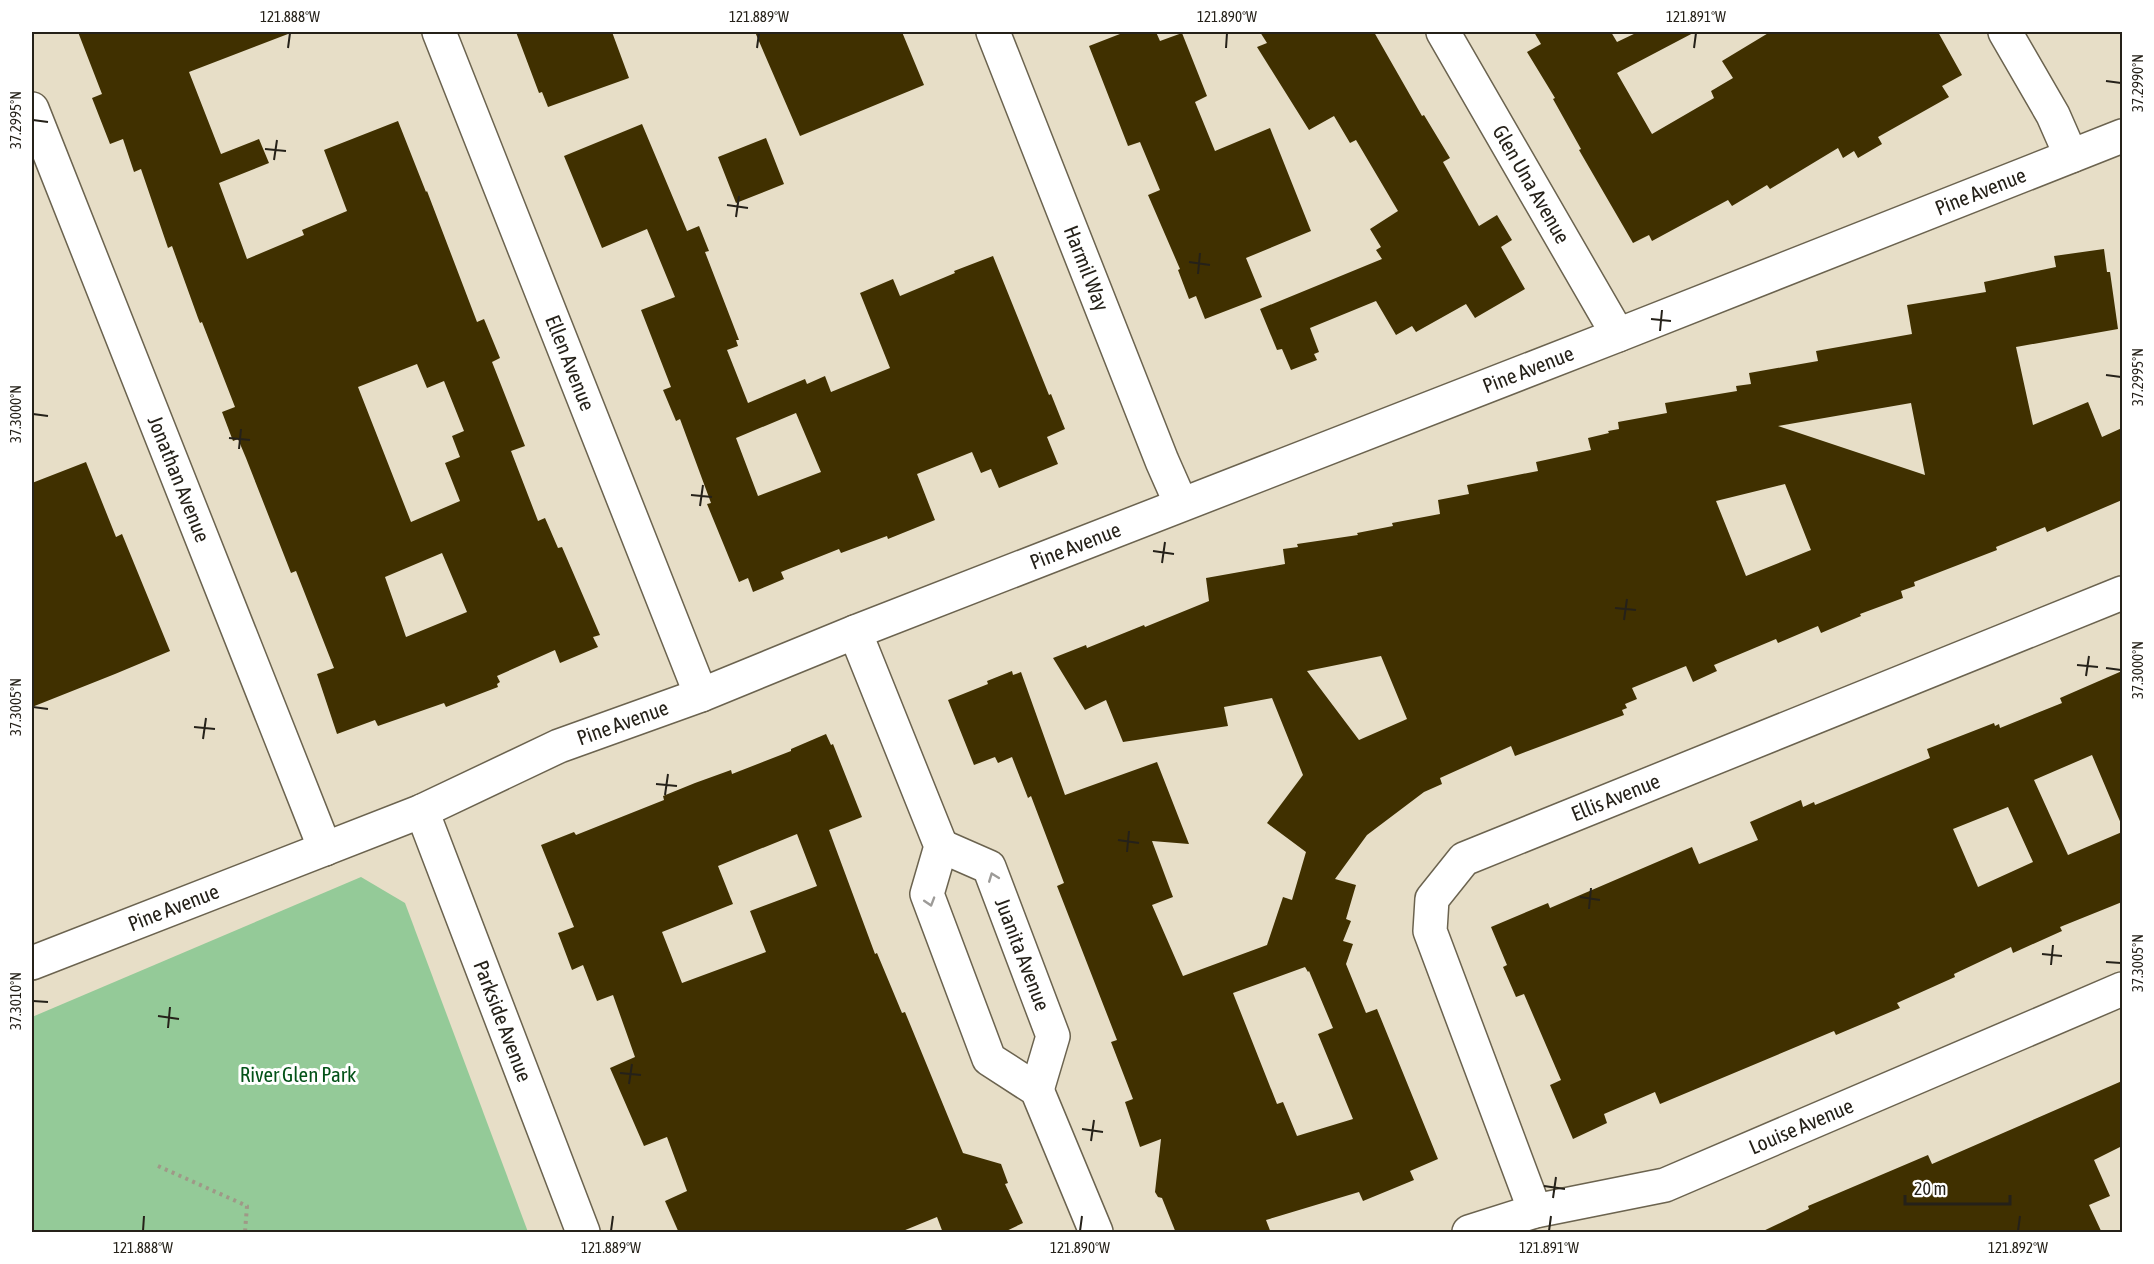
<svg xmlns="http://www.w3.org/2000/svg" width="2154" height="1264" font-family="'Asap Condensed',sans-serif">
	<style>
		.green { fill: #94ca98 }
		.building { fill: #403000; fill-rule: evenodd }
		.lines { fill: none; stroke-linecap: round; stroke-linejoin: round }
		.minor-casing { stroke: #6b634f; stroke-width: 36 }
		.path { stroke: #9f9887; stroke-width: 4; stroke-dasharray: 3 4.5; stroke-linecap: butt }
		.minor { stroke: #fff; stroke-width: 33 }
		.oneway { stroke: #9d9b98 }
		.ticks { fill: none; stroke: #252119; stroke-width: 2 }
		.labels { text-anchor: middle; stroke-width: 6; stroke-linejoin: round; paint-order: stroke }
		.street-label { font-size: 21px; fill: #252119; stroke: #fff }
		.park-label { font-size: 21px; fill: #035218; stroke: #fff }
		.neatline { fill: none; stroke: #252119; stroke-width: 2 }
		.ticks-label { font-size: 15px; text-anchor: middle; fill: #252119 }
	</style>
	<rect width="100%" height="100%" fill="#e7dec7"/>
	<path class="green" d="M361,877L405,903L528,1232H32V1017Z"/>
	<path class="building" d="M78,32H288V34L189,72L221,154L259,139L269,163L219,183L247,259L304,235L302,230L347,211L324,150L398,121L426,192L427,191L477,322L484,319L500,358L492,362L525,446L511,451L538,521L545,518L558,548L562,547L600,635L593,637L598,647L560,663L555,650L497,676L500,682L497,684L498,687L446,707L444,703L378,726L375,720L337,734L317,674L334,668L296,571L291,573L246,458L238,439L233,441L222,412L235,407L202,322L200,323L198,318L172,246L168,248L141,169L134,172L123,139L110,144L92,98L102,94ZM417,364L427,388L444,381L464,431L452,436L460,457L445,463L460,501L411,522L358,387ZM442,553L467,612L406,637L385,577Z
		M516,32H612L629,78L548,107L542,92L539,93Z
		M755,32H902L924,85L800,136Z
		M1125,32H1156L1160,41L1182,33L1207,96L1195,102L1215,151L1270,128L1311,231L1246,258L1262,297L1205,319L1196,296L1189,299L1178,270L1180,269L1148,195L1160,190L1140,142L1128,146L1089,46Z
		M1260,32H1374L1422,116L1424,115L1450,158L1443,162L1479,226L1497,215L1512,240L1501,247L1525,289L1475,318L1466,304L1416,332L1412,326L1396,335L1376,301L1310,328L1319,352L1314,354L1317,360L1291,370L1282,349L1277,350L1260,309L1382,259L1376,250L1381,247L1370,229L1398,211L1356,140L1350,143L1334,116L1309,130L1257,47L1267,43Z
		M1534,32H1611L1617,42L1638,32H1695L1617,73L1652,134L1714,98L1711,91L1733,78L1722,61L1770,32H1938L1962,75L1942,86L1949,97L1878,137L1882,144L1858,158L1854,151L1843,158L1838,148L1770,189L1767,185L1732,206L1728,200L1652,241L1649,235L1633,243L1579,150L1581,149L1553,99L1555,98L1527,52L1541,44Z
		M642,124L687,231L699,226L709,251L705,252L739,340H736L738,346L727,350L748,403L805,379L807,384L825,376L831,392L890,368L860,293L893,279L900,296L955,273L954,271L993,256L1049,395L1051,394L1065,429L1047,437L1058,464L999,488L991,469L981,473L972,452L917,474L935,520L888,539L887,536L841,553L839,549L781,572L784,579L753,592L748,578L739,582L707,504L711,503L680,419L676,421L663,390L671,387L641,310L675,297L647,229L602,248L564,156ZM796,413L821,472L758,496L736,438Z
		M766,138L784,184L736,203L718,157Z
		M2104,249L2107,272H2110L2118,329L2016,347L2033,425L2088,402L2102,437L2122,428V500L2047,532L2045,527L1996,547L1997,550L1914,582L1915,586L1901,591L1903,598L1860,614L1861,616L1821,633L1818,626L1778,643L1776,639L1714,665L1717,671L1693,682L1686,666L1632,688L1637,699L1625,704L1627,708L1622,710L1624,715L1515,756L1511,746L1440,778L1442,784L1424,792L1367,835L1335,879L1356,885L1346,919L1351,921L1343,941L1353,944L1346,964L1366,1013L1377,1009L1438,1159L1410,1171L1414,1180L1363,1201L1359,1192L1266,1220L1271,1233H1176L1162,1198L1158,1197L1155,1192L1161,1139L1140,1147L1125,1102L1133,1099L1111,1042L1117,1040L1057,886L1064,883L1031,796L1028,798L1012,757L998,763L995,757L974,765L948,700L988,684L987,681L1012,671L1013,675L1021,672L1065,795L1157,762L1189,844L1152,841L1173,897L1152,905L1183,976L1267,945L1283,897L1292,900L1306,852L1267,823L1303,775L1272,698L1224,707L1228,726L1123,742L1106,700L1085,710L1053,658L1086,645L1087,648L1144,625L1145,627L1209,601L1206,578L1285,564L1283,549L1298,547L1297,544L1358,535L1357,533L1393,526L1392,523L1440,514L1438,500L1469,494L1467,485L1538,471L1536,462L1591,450L1588,438L1609,433L1608,431L1619,429L1618,422L1667,413L1665,403L1737,391L1736,386L1751,384L1749,373L1818,361L1816,351L1912,334L1907,305L1986,292L1984,282L2056,267L2054,256ZM1911,403L1925,475L1778,426ZM1785,484L1811,550L1746,576L1716,501ZM1381,656L1407,719L1359,740L1307,671ZM1305,967L1308,972L1309,971L1333,1028L1318,1034L1353,1119L1297,1136L1283,1102L1277,1104L1233,993Z
		M86,462L116,537L122,534L170,651L115,674L32,707V483Z
		M2122,671V826L2092,755L2034,780L2068,855L2122,832V902L2060,927L2062,931L2013,953L2011,947L1954,974L1955,977L1897,1003L1900,1008L1836,1035L1834,1031L1660,1104L1655,1092L1604,1114L1607,1123L1573,1139L1550,1085L1561,1080L1524,994L1516,997L1503,967L1507,965L1491,927L1548,903L1550,908L1692,847L1699,864L1758,840L1750,822L1801,800L1803,807L1814,802L1815,805L1930,758L1927,749L1994,723L1995,726L1999,724L2000,728L2062,703L2060,698ZM2008,807L2033,862L1978,887L1953,829Z
		M826,734L831,745L833,744L862,817L829,830L875,954L877,953L902,1013L905,1012L963,1153L1001,1164L1008,1183L1005,1184L1023,1223L1002,1233H943L937,1217L898,1233H679L665,1201L687,1191L667,1137L644,1146L610,1068L635,1057L613,995L597,1001L583,965L572,970L558,933L574,927L541,845L574,832L576,835L664,800L663,796L695,783L731,770L732,774L791,751V749ZM797,834L817,886L750,911L766,952L682,983L662,932L733,904L718,866Z
		M2122,1081V1146L2094,1160L2110,1196L2089,1205L2102,1233H1759L1809,1209L1808,1206L1928,1155L1932,1164Z"/>
	<g class="lines">
		<defs>
			<g id="minor">
				<path id="s1" d="M439,32L701,695"/>
				<path id="s2" d="M993,32L1162,461L1181,504"/>
				<path id="s3" d="M1443,32L1618,335"/>
				<path d="M2005,32L2053,115L2071,156"/>
				<path id="s4" d="M32,109L325,849"/>
				<path d="M855,632L941,846L927,894L989,1059L1037,1090L1096,1232"/>
				<path id="s5" d="M422,811L583,1232"/>
				<path id="s6" d="M941,846L989,867L1053,1036L1037,1090"/>
				<path id="s7" d="M32,963L422,811L559,746L701,695L855,632L1618,335L2122,136"/>
				<path id="s8" d="M1535,1211L1430,931L1432,899L1464,859L2122,593"/>
				<path id="s9" d="M1469,1232L1535,1211L1665,1185L2122,989"/>
			</g>
		</defs>
		<use href="#minor" class="minor-casing"/>
		<path class="path" d="M158,1166L247,1206L245,1232"/>
		<use href="#minor" class="minor"/>
	</g>
	<defs><path id="oneway-chevron" d="M-2-3.5L2.5 0L-2 3.5" fill="none" stroke-width="1.6" stroke-linecap="round" stroke-linejoin="round" transform="scale(1.5)"/></defs>
	<g class="oneway">
		<use href="#oneway-chevron" transform="translate(993 877) rotate(-111)"/>
		<use href="#oneway-chevron" transform="translate(930 902) rotate(73)"/>
	</g>
	<path class="ticks" d="M288,48L290,33M757,48L759,33M1226,48L1227,33M1694,48L1696,33M2106,81L2121,83M33,120L48,122M265,149L286,151M274,160L277,140M727,205L748,208M736,217L739,196M1189,262L1210,265M1198,274L1200,253M1651,319L1671,321M1660,331L1662,310M2106,375L2121,377M33,414L48,416M229,438L250,440M239,449L241,429M691,495L712,497M700,506L703,485M1153,551L1174,554M1162,563L1165,542M1615,608L1636,610M1624,620L1627,599M2077,665L2098,667M2106,668L2121,670M2086,676L2089,656M33,707L48,709M194,727L215,729M203,739L206,718M656,784L677,786M665,795L668,774M1118,840L1139,843M1127,852L1129,831M1580,897L1600,900M1589,909L1591,888M2042,954L2062,956M2106,962L2121,963M2051,965L2053,945M33,1001L48,1002M158,1016L179,1019M168,1028L170,1007M620,1073L641,1075M629,1084L632,1064M1082,1129L1103,1132M1091,1141L1094,1120M1544,1186L1565,1189M1553,1198L1556,1177M143,1231L144,1216M611,1231L613,1216M1080,1231L1082,1216M1549,1231L1551,1216M2018,1231L2020,1216"/>
	<g class="labels">
		<g class="street-label">
			<text dy="7" stroke="none"><textPath href="#s3" startOffset="176">Glen Una Avenue</textPath></text>
			<text dy="7" stroke="none"><textPath href="#s7" startOffset="2096">Pine Avenue</textPath></text>
			<text dy="7" stroke="none"><textPath href="#s2" startOffset="254">Harmil Way</textPath></text>
			<text dy="7" stroke="none"><textPath href="#s1" startOffset="356">Ellen Avenue</textPath></text>
			<text dy="7" stroke="none"><textPath href="#s7" startOffset="1610">Pine Avenue</textPath></text>
			<text dy="7" stroke="none"><textPath href="#s4" startOffset="398">Jonathan Avenue</textPath></text>
			<text dy="7" stroke="none"><textPath href="#s7" startOffset="1124">Pine Avenue</textPath></text>
			<text dy="7" stroke="none"><textPath href="#s7" startOffset="638">Pine Avenue</textPath></text>
			<text dy="7" stroke="none"><textPath href="#s8" startOffset="546">Ellis Avenue</textPath></text>
			<text dy="7" stroke="none"><textPath href="#s7" startOffset="152">Pine Avenue</textPath></text>
			<text dy="7" stroke="none"><textPath href="#s6" startOffset="146">Juanita Avenue</textPath></text>
			<text dy="7" stroke="none"><textPath href="#s5" startOffset="225">Parkside Avenue</textPath></text>
			<text dy="7" stroke="none"><textPath href="#s9" startOffset="350">Louise Avenue</textPath></text>
		</g>
		<g class="park-label">
			<text x="298" y="1082">River Glen Park</text>
		</g>
	</g>
	<rect width="2154" height="1264" fill="none" stroke="#ffffff" stroke-width="66"/>
	<path d="M1905 1195v9h105v-9" fill="none" stroke="#252119" stroke-width="3"/>
	<text x="1914" y="1195" font-size="18" fill="#252119" stroke="#ffffff" stroke-width="4.5" paint-order="stroke">20 m</text>
	<rect x="33" y="33" width="2088" height="1198" class="neatline"/>
	<g class="ticks-label">
		<text x="290" y="22">121.888°W</text>
		<text x="759" y="22">121.889°W</text>
		<text x="1227" y="22">121.890°W</text>
		<text x="1696" y="22">121.891°W</text>
		<text transform="translate(2138 83) rotate(-90)" y="5">37.2990°N</text>
		<text transform="translate(16 120) rotate(-90)" y="5">37.2995°N</text>
		<text transform="translate(2138 377) rotate(-90)" y="5">37.2995°N</text>
		<text transform="translate(16 414) rotate(-90)" y="5">37.3000°N</text>
		<text transform="translate(2138 670) rotate(-90)" y="5">37.3000°N</text>
		<text transform="translate(16 707) rotate(-90)" y="5">37.3005°N</text>
		<text transform="translate(2138 963) rotate(-90)" y="5">37.3005°N</text>
		<text transform="translate(16 1001) rotate(-90)" y="5">37.3010°N</text>
		<text x="143" y="1253">121.888°W</text>
		<text x="611" y="1253">121.889°W</text>
		<text x="1080" y="1253">121.890°W</text>
		<text x="1549" y="1253">121.891°W</text>
		<text x="2018" y="1253">121.892°W</text>
	</g>
</svg>
